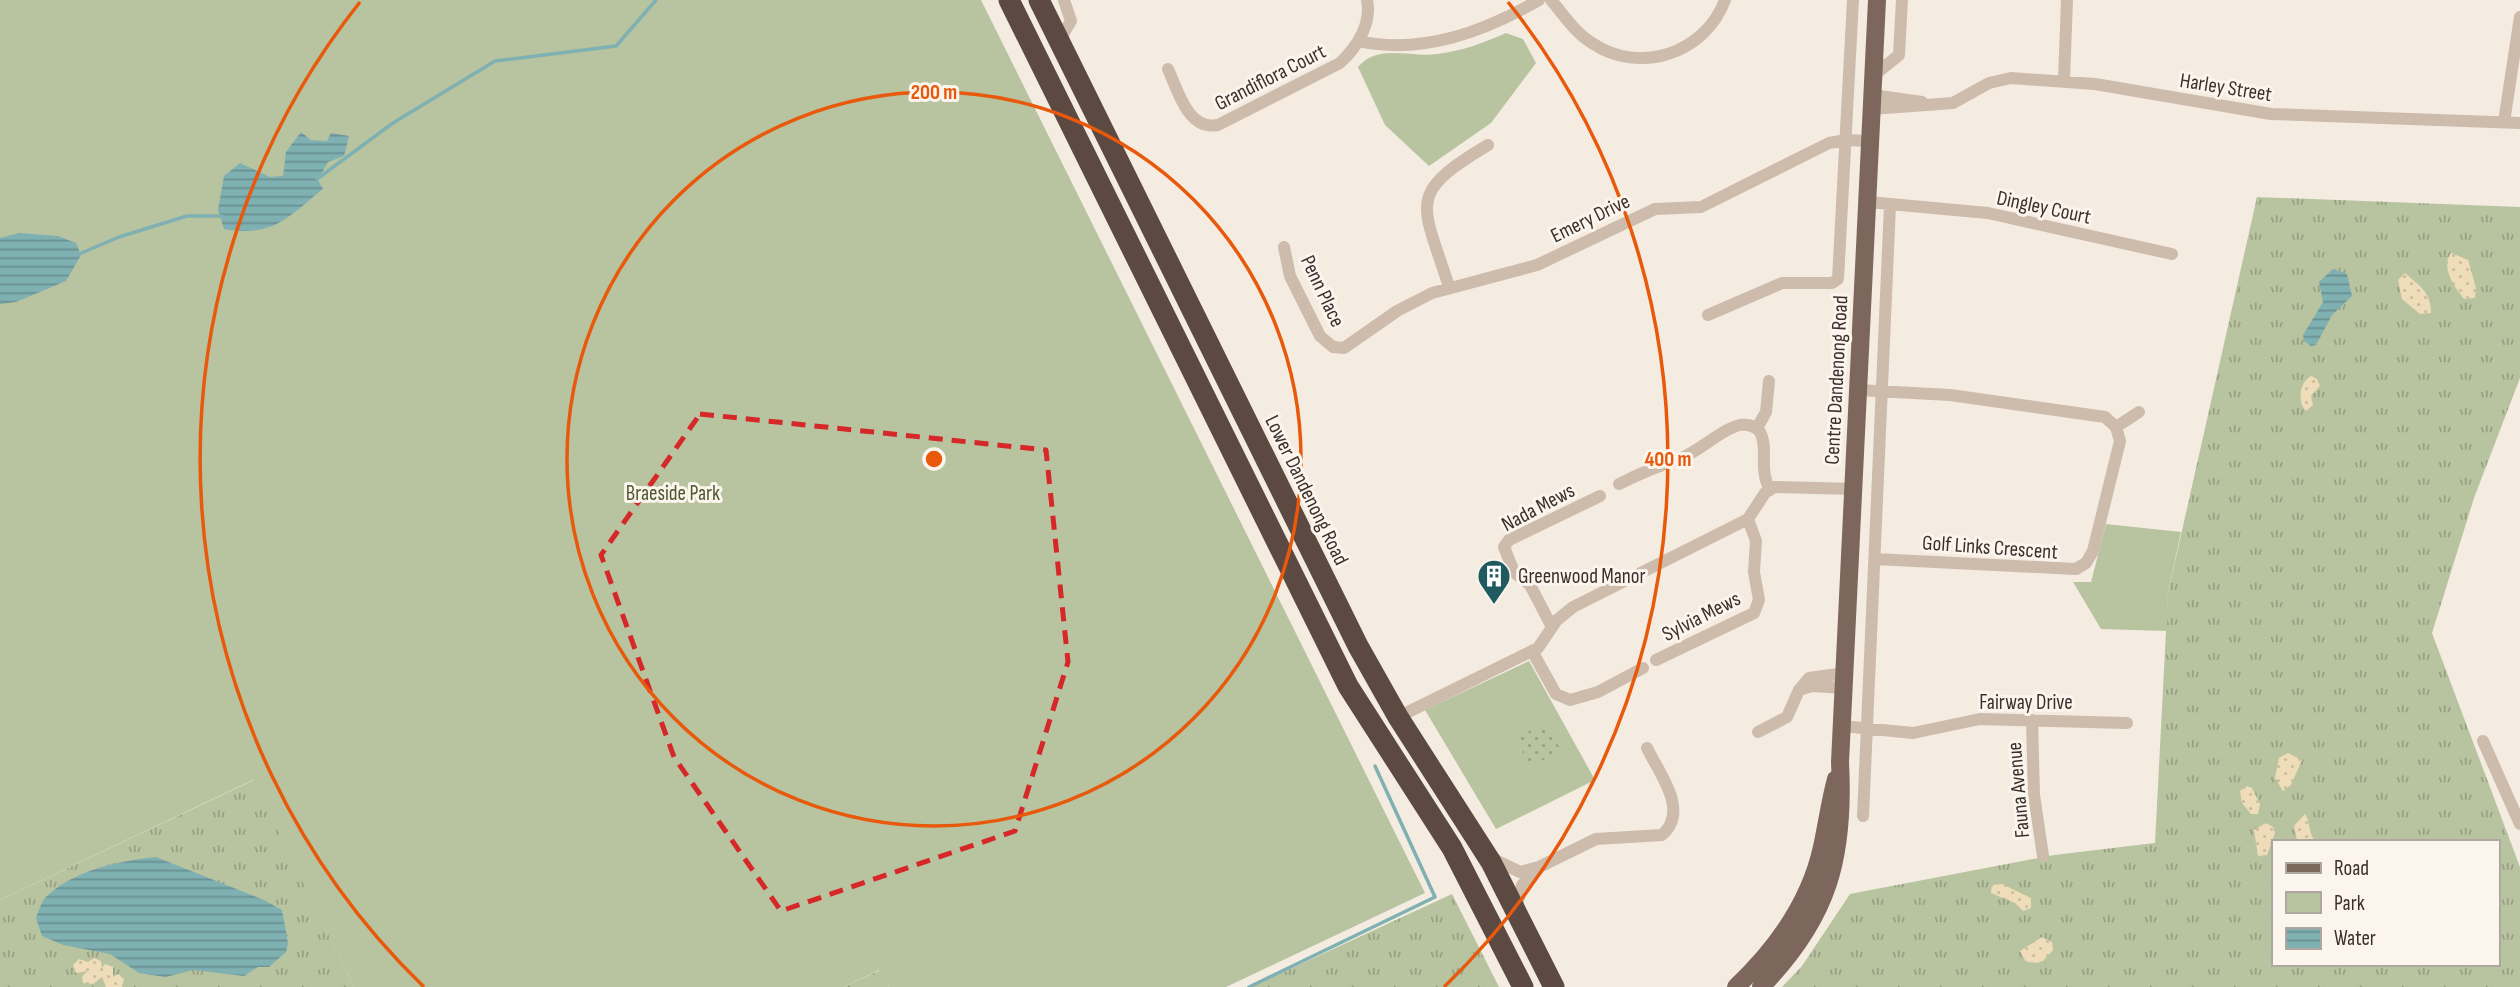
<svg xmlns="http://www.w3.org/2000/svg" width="2520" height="987" font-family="'Sofia Sans Condensed',sans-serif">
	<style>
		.grass { fill: url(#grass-tufts); fill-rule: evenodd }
		.sand { fill: url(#sand-dots) }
		.park { fill: #b8c4a0 }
		.garden { fill: url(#garden-dots) }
		.water { fill: url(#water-rules) }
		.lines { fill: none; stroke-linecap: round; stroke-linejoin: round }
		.stream { stroke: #7fb0b2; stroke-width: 3.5 }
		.street { stroke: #cdbbac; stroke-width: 12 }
		.primary { stroke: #7d675c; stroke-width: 18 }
		.highway { stroke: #5c4a42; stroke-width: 21 }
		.marked { fill: none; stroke: #d62828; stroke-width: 5; stroke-dasharray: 14 9; stroke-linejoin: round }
		.ring { fill: none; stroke: #e8590c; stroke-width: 3.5 }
		.labels { text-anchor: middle; stroke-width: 6; stroke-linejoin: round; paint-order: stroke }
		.street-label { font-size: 21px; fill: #3b302b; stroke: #fbf5ee }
		.park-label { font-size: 21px; fill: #4a5a2e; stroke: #fbf5ee }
		.poi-label { font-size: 21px; fill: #3b302b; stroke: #fbf5ee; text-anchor: start }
		.centre { fill: #e8590c; stroke: #fbf5ee; stroke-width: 3.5 }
		.ring-label { font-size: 21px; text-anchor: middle; font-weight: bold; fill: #e8590c; stroke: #fbf5ee; stroke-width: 6; stroke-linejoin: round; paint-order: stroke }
	</style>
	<defs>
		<pattern id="grass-tufts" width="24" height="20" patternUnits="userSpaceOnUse" patternTransform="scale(1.75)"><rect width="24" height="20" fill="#b8c4a0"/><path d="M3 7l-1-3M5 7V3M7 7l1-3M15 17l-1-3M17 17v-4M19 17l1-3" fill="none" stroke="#97a083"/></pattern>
		<pattern id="sand-dots" width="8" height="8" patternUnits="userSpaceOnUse" patternTransform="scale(1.75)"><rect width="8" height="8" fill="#efdcb8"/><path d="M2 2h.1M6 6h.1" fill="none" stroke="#cebd9e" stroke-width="1.8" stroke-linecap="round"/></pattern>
		<pattern id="garden-dots" width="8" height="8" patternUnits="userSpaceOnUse" patternTransform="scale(1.75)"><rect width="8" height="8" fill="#b8c4a0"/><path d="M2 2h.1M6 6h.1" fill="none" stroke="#97a083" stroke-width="1.8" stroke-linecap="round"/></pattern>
		<pattern id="water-rules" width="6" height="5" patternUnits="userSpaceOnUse" patternTransform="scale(1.75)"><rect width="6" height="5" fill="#7fb0b2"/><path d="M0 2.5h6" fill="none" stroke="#699091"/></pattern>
	</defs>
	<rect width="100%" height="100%" fill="#f4ebe1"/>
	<path class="grass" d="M2257,197L2520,207V378L2474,498L2432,633L2520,867V987H1782L1802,966L1850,894L2054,855L2155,843L2168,593ZM2273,842H2497V964H2273Z
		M254,780L354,987H0V900Z
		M1452,894L1499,987H1251Z
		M880,970L889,987H844Z"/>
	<path class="sand" d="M2451,253L2468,260L2476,288L2475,298L2464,299C2455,288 2440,267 2451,253Z
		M2405,273C2419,286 2431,291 2431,313L2420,314L2402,299L2398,280Z
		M2311,376L2317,379L2320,386L2311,396L2313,405L2306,411C2297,401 2299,383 2311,376Z
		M2288,753L2302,760L2291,785L2283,791L2275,778L2279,758Z
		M2247,786L2252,788L2260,804L2258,814H2251L2242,803L2240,791Z
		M2305,814C2311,823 2308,834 2316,842L2297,840L2294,826Z
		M2266,823L2273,827L2275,833L2267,855L2258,856L2254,830Z
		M2002,884L2031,898V908L2023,911L2015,903L1991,893L1992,885Z
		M2042,937L2052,942L2053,950L2041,963L2026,962L2020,951Z
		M94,958L101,961L102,968L105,964L113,967V977L118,974L124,978L122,987H106L102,977L93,984L83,983L82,976L88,971L76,973L73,965L79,959L88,962Z"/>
	<path class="park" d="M0,0H981L1425,893L1226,987H889L879,970L844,987H354L253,780L0,900Z
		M1506,33L1523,39L1536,63L1491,123L1429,166L1385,125L1358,67C1378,43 1410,58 1437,54C1462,51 1483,43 1506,33Z
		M2106,524L2181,532L2168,593L2167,631L2101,629L2073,582H2091Z
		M1529,661L1595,780L1496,829L1425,710Z"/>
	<path class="garden" d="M1548,723L1561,751L1529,767L1516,737Z"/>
	<path class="water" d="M301,132L311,140L327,141L331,133L349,136L344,156L328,162L318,180L323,189C289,216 274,238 224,229L218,210L224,176L240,163L270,177L283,176L286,152Z
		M19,233L58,236L76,243L81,255L66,281L16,302L0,304V238Z
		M2333,269L2347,274L2352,296L2332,315L2316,345L2311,346L2304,341L2303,335L2323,302L2319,282Z
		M156,857L264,900L282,910L288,943L286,952L269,967H258L244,976L193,970L166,977L152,975L139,973L110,954L63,945L42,936L36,918C38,912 41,903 45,898C73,870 119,861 156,857Z"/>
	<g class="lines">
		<path class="stream" d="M317,179L393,123L495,61L616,46L656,0
			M79,254L119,237L187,216H222
			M1249,987L1435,897L1375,766"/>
		<path class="street" d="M1551,0C1564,15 1575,33 1592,43C1639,75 1705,54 1725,0
			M1059,41L1071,21L1064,0
			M1358,41C1422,55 1483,32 1539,0
			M1168,69C1178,91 1188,131 1218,125L1340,63C1357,47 1372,24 1367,0
			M1873,76L1899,55L1902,0
			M2064,80L2067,0
			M1872,95L1922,102
			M1872,109L1953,103L1989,83L2011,78L2095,84L2271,114L2520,123
			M2504,122L2520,17
			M1868,202L1988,213L2172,254
			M1284,247L1290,276L1320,336L1333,347L1344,348L1397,311L1432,293L1537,265L1655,209L1701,207L1829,143L1846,140L1870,141
			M1449,287C1423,203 1404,195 1488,145
			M1708,315L1782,283H1832L1838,279L1853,0
			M1858,390L1950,395L2105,417L2116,427L2120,441L2093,551L2086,563L2076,569L1875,559
			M2116,427L2139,412
			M1757,428L1766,412L1769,381
			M1619,484C1639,474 1658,466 1679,459C1699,452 1721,429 1740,425C1748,424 1755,426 1760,432C1769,447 1758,469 1770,490
			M1552,627L1530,585L1514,572L1504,547L1509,540L1600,496
			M1532,651L1556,694L1570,700L1598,692L1643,668
			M1656,660L1754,613L1759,600L1754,572L1756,541L1748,519
			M1799,690L1812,686L1844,688
			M1398,717L1538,648L1557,620L1573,607L1748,519L1765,493L1774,487L1854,489
			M2032,720L2034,795L2043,856
			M1842,726L1913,733L1980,719L2127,723
			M1758,732L1787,717L1799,690L1809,678L1845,673
			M2483,741L2520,824
			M1863,816L1890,205
			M1491,858L1520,872L1539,867L1596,839L1662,835C1690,811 1659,773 1647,748
			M1516,910L1522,885L1539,868"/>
		<path class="primary" d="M1736,987C1777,948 1810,903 1822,847C1827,824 1830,801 1836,779
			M1761,987C1829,917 1845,857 1840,762L1877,0"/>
		<path class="highway" d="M1009,0L1348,686L1452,848L1523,987
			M1039,0L1358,646L1398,717L1491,862L1554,987"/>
	</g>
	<path class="marked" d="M700,414L1046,450L1068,662L1015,831L781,911L674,757L601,555Z"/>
	<g class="ring">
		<circle cx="934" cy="459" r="367"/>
		<path d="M424 987A734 734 0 0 1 360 2M1508 2A734 734 0 0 1 1444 987"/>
	</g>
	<defs>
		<symbol id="building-pin" viewBox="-11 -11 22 30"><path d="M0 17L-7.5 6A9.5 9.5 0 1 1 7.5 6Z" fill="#1f5a5e" stroke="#fbf5ee"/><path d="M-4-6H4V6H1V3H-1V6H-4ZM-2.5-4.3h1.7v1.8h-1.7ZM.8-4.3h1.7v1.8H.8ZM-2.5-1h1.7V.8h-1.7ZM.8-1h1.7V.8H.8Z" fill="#fff"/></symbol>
	</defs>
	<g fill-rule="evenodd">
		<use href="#building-pin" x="1475" y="557" width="38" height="52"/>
	</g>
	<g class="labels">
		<g class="street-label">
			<text transform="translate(1270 77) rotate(-27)" y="7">Grandiflora Court</text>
			<text transform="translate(2226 87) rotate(9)" y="7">Harley Street</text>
			<text transform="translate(2044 207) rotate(12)" y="7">Dingley Court</text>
			<text transform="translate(1590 218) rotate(-26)" y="7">Emery Drive</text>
			<text transform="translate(1323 291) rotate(65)" y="7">Penn Place</text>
			<text transform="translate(1836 380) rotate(-87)" y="7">Centre Dandenong Road</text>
			<text transform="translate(1307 490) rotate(64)" y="7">Lower Dandenong Road</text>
			<text transform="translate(1538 507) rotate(-28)" y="7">Nada Mews</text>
			<text transform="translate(1990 547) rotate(4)" y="7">Golf Links Crescent</text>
			<text transform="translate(1701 616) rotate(-27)" y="7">Sylvia Mews</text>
			<text x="2026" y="709">Fairway Drive</text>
			<text transform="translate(2018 790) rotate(-95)" y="7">Fauna Avenue</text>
		</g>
		<g class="park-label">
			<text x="673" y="500">Braeside Park</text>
		</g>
		<g class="poi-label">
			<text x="1518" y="583">Greenwood Manor</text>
		</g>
	</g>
	<circle cx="934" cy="459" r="10" class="centre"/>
	<g class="ring-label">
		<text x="934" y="99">200 m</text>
		<text x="1668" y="466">400 m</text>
	</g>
	<rect x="2272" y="840" width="228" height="126" fill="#fbf5ee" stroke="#aea6a0" stroke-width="2"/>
	<rect x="2286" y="863" width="35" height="10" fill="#7d675c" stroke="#aea6a0" stroke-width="2"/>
	<text x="2334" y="875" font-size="21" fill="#3b302b">Road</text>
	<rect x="2286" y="892" width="35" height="21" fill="#b8c4a0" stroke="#aea6a0" stroke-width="2"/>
	<text x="2334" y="910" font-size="21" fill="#3b302b">Park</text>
	<rect x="2286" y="928" width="35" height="21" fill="url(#water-rules)" stroke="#aea6a0" stroke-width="2"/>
	<text x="2334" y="945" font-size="21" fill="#3b302b">Water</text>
</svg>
